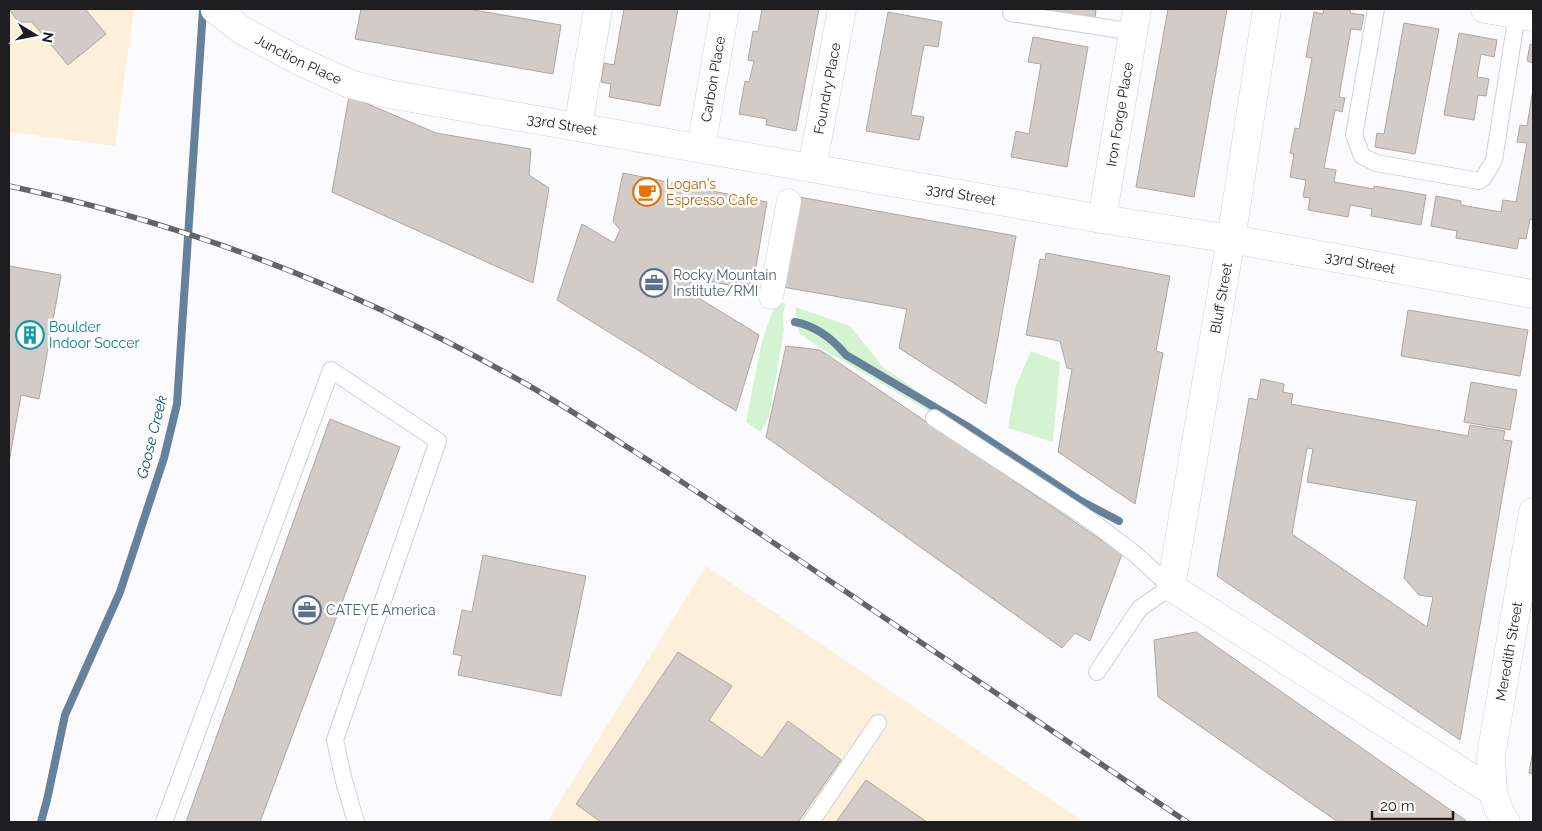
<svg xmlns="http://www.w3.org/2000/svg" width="1542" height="831" font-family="Raleway,sans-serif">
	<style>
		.commercial { fill: #fcf0db }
		.green { fill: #d4f4d1 }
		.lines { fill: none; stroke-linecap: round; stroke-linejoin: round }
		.stream { stroke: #65829a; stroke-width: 8 }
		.building { fill: #d2cbc7; stroke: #ada6a2; fill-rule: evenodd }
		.service-casing { stroke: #cfcfd7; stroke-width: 18 }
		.pedestrian-casing { stroke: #cfcfd7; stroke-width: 25 }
		.minor-casing { stroke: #cfcfd7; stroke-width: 29 }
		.service { stroke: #fff; stroke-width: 16 }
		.pedestrian { stroke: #fff; stroke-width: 24 }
		.minor { stroke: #fff; stroke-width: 28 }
		.rail-casing { stroke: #646467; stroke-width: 5.5 }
		.rail { stroke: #fff; stroke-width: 4; stroke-dasharray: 11; stroke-linecap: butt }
		.labels { text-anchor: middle; stroke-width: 5; stroke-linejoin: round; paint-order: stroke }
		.street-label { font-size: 14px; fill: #1e1e21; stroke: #fff }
		.food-label { font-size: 14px; fill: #c56008; stroke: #fff; text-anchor: start }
		.service-label { font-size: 14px; fill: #4e5e75; stroke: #fff; text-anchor: start }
		.culture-label { font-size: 14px; fill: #0d838f; stroke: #fff; text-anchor: start }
		.water-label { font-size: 15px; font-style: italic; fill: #05507b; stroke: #fff }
	</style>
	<rect width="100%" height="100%" fill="#fbfbfe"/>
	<path class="commercial" d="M9,9H134L115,146L9,132Z
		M706,566L1084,822H547Z"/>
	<path class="green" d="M776,302L785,303L783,315L784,331L769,416L761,432L746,422L762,341Z
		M795,307L850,326L883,367L937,405L934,414L817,346L799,333Z
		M1031,351L1060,362L1053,442L1008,428L1015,388Z"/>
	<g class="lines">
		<path class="stream" d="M795,322C816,326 832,338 846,355L970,428L1081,501L1119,521
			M41,822L47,800L65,715L120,592L164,458L177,404L203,9"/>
	</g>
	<path class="building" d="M9,9H85L106,34L68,65L32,22H18Z
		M361,9H468L561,25L553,74L355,39Z
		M624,9H678L660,106L609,97L611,84L601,82L604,63L614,65Z
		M762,9H819L796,131L766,125L767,119L739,114L745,81L749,82L754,61L748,60L753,31L758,32Z
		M1039,9H1096L1095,19Z
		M1168,9H1227L1194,197L1136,187Z
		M1324,9H1351L1350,13L1364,15L1361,30L1351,29L1339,97L1345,98L1342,112L1335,110L1324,168L1336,170L1334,182L1374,189V186L1426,195L1421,225L1371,216L1372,209L1350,205L1348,217L1308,210L1310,198L1303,197L1306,180L1290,177L1294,154L1290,153L1295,128L1299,129L1312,58L1306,57L1314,12L1323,14Z
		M888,12L942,22L938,47L924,45L911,115L924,117L919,140L866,131Z
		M1404,23L1439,29L1415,154L1375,147L1377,133L1384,134Z
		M1459,33L1497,40L1494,57L1481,54L1477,77L1489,79L1486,96L1478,95L1474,120L1444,115Z
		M1033,37L1088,47L1067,167L1011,157L1016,131L1029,134L1041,64L1028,62Z
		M1530,44L1533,45V63L1527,61Z
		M1533,89V220L1530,219L1526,239L1519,238L1517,249L1456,238L1457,231L1431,226L1436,196L1461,201V205L1501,212L1503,200L1516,202L1527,143L1517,142L1520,125L1527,126Z
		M349,96L436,133L531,149L529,175L549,188L533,283L332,192Z
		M623,173L767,202L752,290L699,279L692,294L759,335L736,411L557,300L582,224L614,243L620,230L613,221Z
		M799,197L1016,236L986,404L899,348L907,309L783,287Z
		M1046,253L1170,276L1156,351L1163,353L1135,504L1058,452L1072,369L1067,368L1060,341L1026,335L1040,259L1045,260Z
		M9,266L61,275L39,399L21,395L9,462Z
		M1408,310L1528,330L1520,376L1401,356Z
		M786,346L820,350L1122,554L1090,641L1075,633L1062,648L766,437Z
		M1261,379L1284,384L1283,392L1293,394L1291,404L1468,436L1470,425L1505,431L1503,440L1512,441L1460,740L1217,576L1249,398L1257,400ZM1307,448L1313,449L1307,482L1417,501L1404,578L1419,595L1433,597L1427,627L1292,534Z
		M1471,382L1517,390L1510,430L1464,422Z
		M330,419L400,447L260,822H186Z
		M483,555L586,576L561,696L458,675L462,656L453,654L462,610L472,612Z
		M1196,632L1436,800L1468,822H1338L1158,697L1154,640Z
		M678,652L732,686L709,720L762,758L788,721L841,760L798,822H601L576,804Z
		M1533,750V774L1529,773Z
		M866,780L927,822H836Z"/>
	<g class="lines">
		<defs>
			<path id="service" d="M1376,9L1354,135L1362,156L1376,163L1479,181L1484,177L1494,160L1517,14
				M1011,13L1134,32
				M934,418L1090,520L1135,554L1171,587L1140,608L1097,672
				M164,822L331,370L438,441L335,740L344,781L356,822
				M811,822L878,723"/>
			<path id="pedestrian" d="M771,297L789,201"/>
			<g id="minor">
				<path id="s1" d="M215,9L243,31L299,61L350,84L389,94L1102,219L1231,239L1533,294"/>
				<path d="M1267,9L1231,239L1171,587L1492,791"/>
				<path d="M1485,9L1533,17"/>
				<path d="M578,127L598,9"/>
				<path id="s2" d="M701,148L725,9"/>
				<path id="s3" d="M812,168L842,9"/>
				<path id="s4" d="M1102,219L1137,9"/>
				<path id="s5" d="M1506,822C1491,802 1492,779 1491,755L1533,512"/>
			</g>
		</defs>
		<use href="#service" class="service-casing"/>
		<use href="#pedestrian" class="pedestrian-casing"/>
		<use href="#minor" class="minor-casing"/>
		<use href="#service" class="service"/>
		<use href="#pedestrian" class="pedestrian"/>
		<use href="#minor" class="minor"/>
		<defs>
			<path id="rail" d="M9,186C190,224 365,293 526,384C559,403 592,424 624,445C695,489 764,536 833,583C951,663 1069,742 1187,822"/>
		</defs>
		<use href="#rail" class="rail-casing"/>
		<use href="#rail" class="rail"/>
	</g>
	<defs>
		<symbol id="cafe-ring" viewBox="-11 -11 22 22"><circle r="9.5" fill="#fff" stroke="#e8710a" stroke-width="1.5"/><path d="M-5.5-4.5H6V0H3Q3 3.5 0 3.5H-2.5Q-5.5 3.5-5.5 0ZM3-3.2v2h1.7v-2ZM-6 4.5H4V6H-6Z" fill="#e8710a"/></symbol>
		<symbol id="office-ring" viewBox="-11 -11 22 22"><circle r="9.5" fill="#fff" stroke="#5c6f8a" stroke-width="1.5"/><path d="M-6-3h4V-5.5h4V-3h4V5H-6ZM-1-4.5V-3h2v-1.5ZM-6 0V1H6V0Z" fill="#5c6f8a"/></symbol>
		<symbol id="building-ring" viewBox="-11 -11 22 22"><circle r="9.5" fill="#fff" stroke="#0f9aa8" stroke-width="1.5"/><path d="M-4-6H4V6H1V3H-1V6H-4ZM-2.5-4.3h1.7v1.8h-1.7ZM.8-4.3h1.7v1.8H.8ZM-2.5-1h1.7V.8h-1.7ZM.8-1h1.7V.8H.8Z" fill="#0f9aa8"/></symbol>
	</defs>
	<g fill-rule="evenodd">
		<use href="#cafe-ring" x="631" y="176" width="32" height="32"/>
		<use href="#office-ring" x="638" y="267" width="32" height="32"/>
		<use href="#building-ring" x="14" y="319" width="32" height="32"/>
		<use href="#office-ring" x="291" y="594" width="32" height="32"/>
	</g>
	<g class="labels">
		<g class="street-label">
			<text dy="5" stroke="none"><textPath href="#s1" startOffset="98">Junction Place</textPath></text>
			<text dy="5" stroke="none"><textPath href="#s2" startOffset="70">Carbon Place</textPath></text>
			<text dy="5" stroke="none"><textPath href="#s3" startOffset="81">Foundry Place</textPath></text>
			<text dy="5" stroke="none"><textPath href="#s4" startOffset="106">Iron Forge Place</textPath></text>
			<text dy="5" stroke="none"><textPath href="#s1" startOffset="371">33rd Street</textPath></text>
			<text dy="5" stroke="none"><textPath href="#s1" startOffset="776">33rd Street</textPath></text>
			<text dy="5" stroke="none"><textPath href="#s1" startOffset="1181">33rd Street</textPath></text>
			<text transform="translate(1221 298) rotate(-80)" y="5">Bluff Street</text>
			<text dy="5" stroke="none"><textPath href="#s5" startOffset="175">Meredith Street</textPath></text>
		</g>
		<g class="food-label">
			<text x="666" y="189">Logan's<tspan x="666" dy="16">Espresso Cafe</tspan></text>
		</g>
		<g class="service-label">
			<text x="673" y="280">Rocky Mountain<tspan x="673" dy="16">Institute/RMI</tspan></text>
			<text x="326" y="615">CATEYE America</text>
		</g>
		<g class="culture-label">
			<text x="49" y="332">Boulder<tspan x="49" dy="16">Indoor Soccer</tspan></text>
		</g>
		<g class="water-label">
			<text transform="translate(152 437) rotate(-76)" y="5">Goose Creek</text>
		</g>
	</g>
	<rect width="1542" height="831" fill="none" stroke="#1e1e21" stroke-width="20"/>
	<g transform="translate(35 35) rotate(100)" stroke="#ffffff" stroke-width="4" paint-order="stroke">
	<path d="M0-4L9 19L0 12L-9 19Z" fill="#1e1e21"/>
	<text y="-8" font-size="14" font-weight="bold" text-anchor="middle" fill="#1e1e21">N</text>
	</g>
	<path d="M1372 811v8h81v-8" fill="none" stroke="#1e1e21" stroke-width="2.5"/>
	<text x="1380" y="811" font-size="15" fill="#1e1e21" stroke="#ffffff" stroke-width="4" paint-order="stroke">20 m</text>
</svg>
